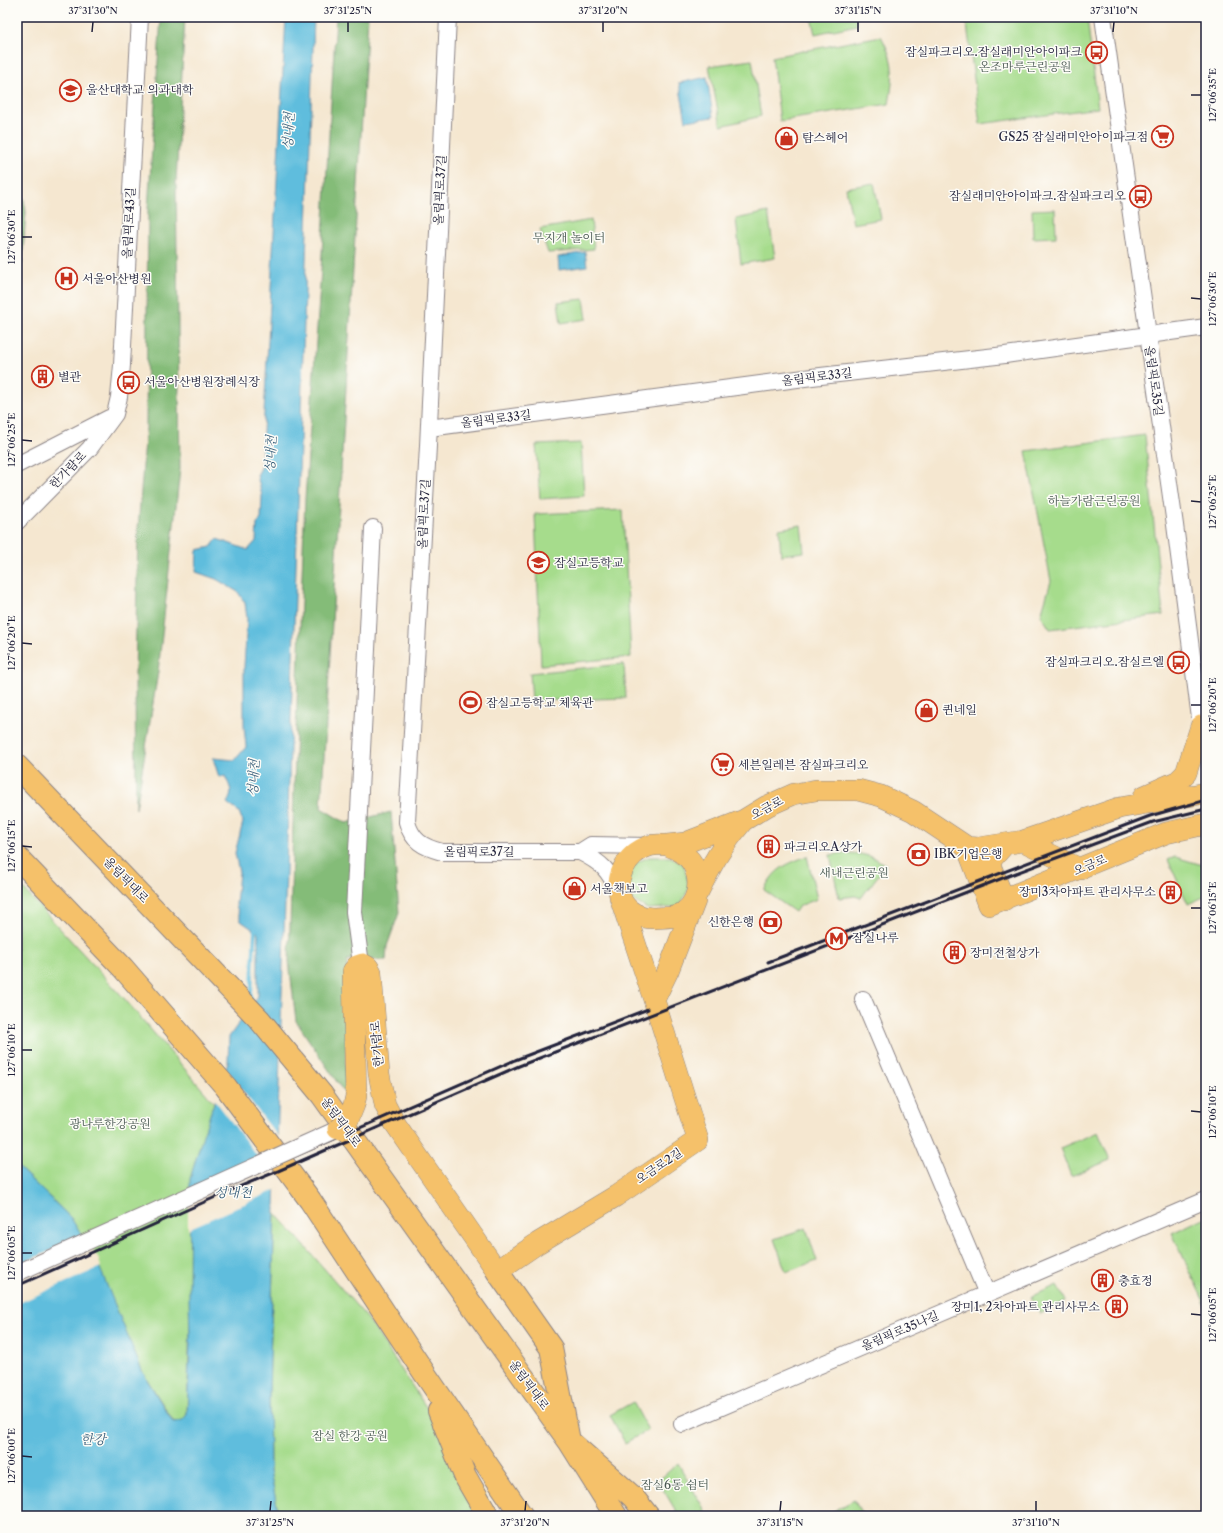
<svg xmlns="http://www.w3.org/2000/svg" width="1223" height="1533" font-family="'Libre Caslon Text','Noto Serif KR',serif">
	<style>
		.green { fill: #a6dc8c; stroke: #647f64 }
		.forest { fill: #84bc78; stroke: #536f5a }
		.water { fill: #5ebddd; stroke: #40708c }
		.pier { fill: #f5e7d0 }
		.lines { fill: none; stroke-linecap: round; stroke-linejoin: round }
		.stream { stroke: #5ebddd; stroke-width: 3.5 }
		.minor-casing { stroke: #8c8486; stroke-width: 18 }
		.major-casing { stroke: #8c8486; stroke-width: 22 }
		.highway-casing { stroke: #8c8486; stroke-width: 24 }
		.minor { stroke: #fff; stroke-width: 16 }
		.major { stroke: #f5c16b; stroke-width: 21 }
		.highway { stroke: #f5c16b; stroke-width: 22 }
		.rail { stroke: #22223b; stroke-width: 3 }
		.minor-bridge-casing { stroke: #8c8486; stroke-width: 18; stroke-linecap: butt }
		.major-bridge-casing { stroke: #8c8486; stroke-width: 22; stroke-linecap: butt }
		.minor-bridge { stroke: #fff; stroke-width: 16 }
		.major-bridge { stroke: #f5c16b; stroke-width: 21 }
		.ticks { fill: none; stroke: #22223b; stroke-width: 1.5 }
		.labels { text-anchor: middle; stroke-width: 3; stroke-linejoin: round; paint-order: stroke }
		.poi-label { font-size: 12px; fill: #22223b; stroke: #fdfcf7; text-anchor: start }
		.park-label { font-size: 12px; fill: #4a5a53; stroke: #fdfcf7 }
		.street-label { font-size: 12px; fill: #22223b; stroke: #fdfcf7 }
		.water-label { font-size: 13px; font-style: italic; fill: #3a607c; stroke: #fdfcf7 }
		.neatline { fill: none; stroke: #22223b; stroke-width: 1.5 }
		.ticks-label { font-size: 10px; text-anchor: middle; fill: #22223b }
	</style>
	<rect width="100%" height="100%" fill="#fdfcf7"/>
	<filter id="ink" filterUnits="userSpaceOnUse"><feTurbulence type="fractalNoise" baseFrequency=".025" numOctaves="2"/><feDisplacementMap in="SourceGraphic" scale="8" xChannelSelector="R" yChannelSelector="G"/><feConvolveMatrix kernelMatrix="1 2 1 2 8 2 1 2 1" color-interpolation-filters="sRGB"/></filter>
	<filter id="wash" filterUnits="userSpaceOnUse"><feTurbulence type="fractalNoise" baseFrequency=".012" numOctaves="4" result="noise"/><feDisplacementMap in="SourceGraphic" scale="16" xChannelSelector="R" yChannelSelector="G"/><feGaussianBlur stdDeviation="0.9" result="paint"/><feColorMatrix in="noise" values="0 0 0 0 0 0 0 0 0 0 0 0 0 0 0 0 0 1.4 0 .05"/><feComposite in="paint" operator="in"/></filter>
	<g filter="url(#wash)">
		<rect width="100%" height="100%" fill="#f5e7d0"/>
		<path class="green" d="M811,17H856L857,25L815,34Z
			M966,17H1087L1098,108L980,124Z
			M881,36C895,62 894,75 889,104L780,121L772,57Z
			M752,60L761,116L721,126L709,66Z
			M874,183L881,219L853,224L846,188Z
			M1055,209L1056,237L1033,238L1032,210Z
			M768,212L775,258L741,264L736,219Z
			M591,220L594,249L548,253L540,229Z
			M584,299L587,319L561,323L558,302Z
			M1145,435L1163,615L1050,629L1041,615L1051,581L1026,451Z
			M581,443L584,496L540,499L536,445Z
			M623,510L631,657L541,665L535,514Z
			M801,525L804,552L781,555L779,529Z
			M624,664L626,698L532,701L530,673Z
			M843,853C862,853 871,855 886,865L861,898L855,896L839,898L830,855Z
			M807,856L817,899L799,906L795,912L764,890C775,868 785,865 807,856Z
			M649,857H671L684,865L689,888L679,907L647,909L631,899L626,879L637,862Z
			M1175,857L1206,866V896L1188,904L1168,860Z
			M17,882L122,996L214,1103L195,1164L187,1414C184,1421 181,1421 174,1422L143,1373L106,1285L71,1218L17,1166Z
			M1098,1132L1110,1160L1071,1176L1060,1148Z
			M275,1212L368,1319L498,1516H279L270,1471L269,1391Z
			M1206,1217V1306L1172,1233Z
			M806,1228L817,1261L786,1272L774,1239Z
			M1057,1285L1066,1301L1040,1314L1031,1297Z
			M633,1402L648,1430L625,1443L610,1415Z
			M678,1463L708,1516H679L658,1481Z
			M854,1500L863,1516H825Z"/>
		<path class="forest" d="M161,17H185L176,182L180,469L158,672L136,809L135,678L138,529L146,428L148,208Z
			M336,17H368L321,808L346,823L391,812L399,913L387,946L386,960H347L345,1094L296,1021L289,961L295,755L305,499L321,270Z
			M17,189H22L26,212L22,264L17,268Z"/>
		<path class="water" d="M286,17H314L269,1391L270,1471L279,1516H17V1166L71,1218L97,1261L143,1373L173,1422C181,1421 183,1421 187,1414L190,1340L189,1298L190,1179L203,1135L228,1062L229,1037L258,996V933L241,921L236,905L239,872L235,853L243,822L239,812L227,803C234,792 230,787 225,776L219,777L213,758L235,760L246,747L244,726V667L247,619L245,603L238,592L216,579L196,572L197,550L211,547L217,539L248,550L256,541L257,524L261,519L262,496L257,475L261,468Z
			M707,77L713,117L686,121L679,83Z
			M585,252L587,266L559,270L558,257Z"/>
		<path class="pier" d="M224,1067L280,1139L278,1189L188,1229V1191L260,1160L214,1099Z
			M85,1236L99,1260L101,1267L17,1304V1265Z"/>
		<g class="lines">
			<path class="stream" d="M251,998L255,927"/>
		</g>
	</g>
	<g filter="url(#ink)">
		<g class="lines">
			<defs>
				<path id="minor" d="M448,17L428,446L407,822C412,841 423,847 442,852H580C602,863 609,870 619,893
					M1103,17L1175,525L1201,726L1204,736
					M429,428L812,377L1005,355L1206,327
					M17,465L109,418
					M17,522L90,448L115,414L119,397L122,365L140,17
					M580,852L591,845L649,846
					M361,964L354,912L373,528
					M863,999L987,1294
					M682,1424L1206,1200"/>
				<path id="major" d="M1144,796L1178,781L1186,773L1201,726
					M1023,841L1080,869
					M667,845L685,843L744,820L767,806L794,794L816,790H858L881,796L913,811L967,847L978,848L1023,841L1119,808L1206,793
					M667,845C676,849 684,852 690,860C704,879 699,908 676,916C669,918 661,917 654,918C641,918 630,914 623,903C611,882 626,853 649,846C654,844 661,845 667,845Z
					M1004,845L989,862L1004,900
					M967,847L989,905L1166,833L1206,824
					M698,892C712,864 722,846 742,822
					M654,1000L668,971L695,901
					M348,1120L354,1105L356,1096L353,971L357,966L363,964L368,967L371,972L379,1074L385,1105L394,1122L497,1271L538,1243L616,1196L698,1140L654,1000L620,897"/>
				<path id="highway" d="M17,766L259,1019L322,1095L569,1441L616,1516
					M17,857L123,968L226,1087L310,1200L425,1374L522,1516
					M497,1271L551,1348L569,1441L633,1497L648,1516
					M439,1411L465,1476L488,1516"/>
			</defs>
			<use href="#minor" class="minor-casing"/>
			<use href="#major" class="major-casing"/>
			<use href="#highway" class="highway-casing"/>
			<use href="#minor" class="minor"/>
			<use href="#major" class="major"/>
			<use href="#highway" class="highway"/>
			<path class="rail" d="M768,962L1150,816L1206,800
				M243,1179L515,1060L648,1009
				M17,1277L200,1197
				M17,1286L229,1191L278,1171L519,1066L1008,876L1153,822L1206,809"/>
			<defs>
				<path id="minor-bridge" d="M17,1273L338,1129"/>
				<path id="major-bridge" d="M338,1129L348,1120"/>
			</defs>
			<use href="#minor-bridge" class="minor-bridge-casing"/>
			<use href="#major-bridge" class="major-bridge-casing"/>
			<use href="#minor-bridge" class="minor-bridge"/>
			<use href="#major-bridge" class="major-bridge"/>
		</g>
	</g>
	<path class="ticks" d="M92,32L93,22M348,32V22M603,32V22M858,32V22M1113,32L1114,22M1191,95H1201M22,237H32M1191,298L1201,299M22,440L32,441M1191,501L1201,502M22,643L32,644M1191,705H1201M22,846L32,847M1191,908H1201M22,1050H32M1191,1111L1201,1112M22,1253H32M1191,1314L1201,1315M22,1456L32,1457M270,1511L271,1501M525,1511L526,1501M780,1511L781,1501M1036,1511V1501"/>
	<defs>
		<symbol id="bus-ring" viewBox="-11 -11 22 22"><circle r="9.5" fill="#fdfcf7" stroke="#c8321e" stroke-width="1.5"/><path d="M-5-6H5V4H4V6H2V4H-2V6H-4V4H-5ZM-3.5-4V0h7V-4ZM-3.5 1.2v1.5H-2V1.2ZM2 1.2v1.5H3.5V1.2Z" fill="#c8321e"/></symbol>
		<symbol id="university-ring" viewBox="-11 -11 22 22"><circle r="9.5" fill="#fdfcf7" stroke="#c8321e" stroke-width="1.5"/><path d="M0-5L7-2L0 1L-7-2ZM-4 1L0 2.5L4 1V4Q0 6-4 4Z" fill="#c8321e"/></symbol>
		<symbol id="supermarket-ring" viewBox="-11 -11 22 22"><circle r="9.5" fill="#fdfcf7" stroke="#c8321e" stroke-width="1.5"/><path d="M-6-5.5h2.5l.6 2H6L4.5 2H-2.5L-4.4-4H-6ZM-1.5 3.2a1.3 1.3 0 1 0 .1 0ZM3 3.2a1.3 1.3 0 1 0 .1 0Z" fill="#c8321e"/></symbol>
		<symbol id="shop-ring" viewBox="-11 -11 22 22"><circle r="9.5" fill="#fdfcf7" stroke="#c8321e" stroke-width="1.5"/><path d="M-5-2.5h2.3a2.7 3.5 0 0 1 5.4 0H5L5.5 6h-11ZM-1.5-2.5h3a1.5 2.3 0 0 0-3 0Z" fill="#c8321e"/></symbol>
		<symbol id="hospital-ring" viewBox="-11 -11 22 22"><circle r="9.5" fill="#fdfcf7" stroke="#c8321e" stroke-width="1.5"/><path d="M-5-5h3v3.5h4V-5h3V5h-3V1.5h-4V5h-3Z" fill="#c8321e"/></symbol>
		<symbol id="building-ring" viewBox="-11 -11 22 22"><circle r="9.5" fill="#fdfcf7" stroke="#c8321e" stroke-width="1.5"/><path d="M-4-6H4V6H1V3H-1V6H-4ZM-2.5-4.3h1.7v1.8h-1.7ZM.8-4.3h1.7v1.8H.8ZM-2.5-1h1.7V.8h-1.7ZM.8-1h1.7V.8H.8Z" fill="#c8321e"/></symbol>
		<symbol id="school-ring" viewBox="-11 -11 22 22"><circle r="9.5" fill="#fdfcf7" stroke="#c8321e" stroke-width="1.5"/><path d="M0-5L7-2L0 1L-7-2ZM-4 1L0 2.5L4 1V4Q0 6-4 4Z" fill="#c8321e"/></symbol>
		<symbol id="stadium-ring" viewBox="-11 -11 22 22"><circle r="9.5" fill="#fdfcf7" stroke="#c8321e" stroke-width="1.5"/><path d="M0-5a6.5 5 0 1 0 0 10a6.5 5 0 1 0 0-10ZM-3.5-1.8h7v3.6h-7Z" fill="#c8321e"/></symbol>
		<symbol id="bank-ring" viewBox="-11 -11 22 22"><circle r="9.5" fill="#fdfcf7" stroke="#c8321e" stroke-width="1.5"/><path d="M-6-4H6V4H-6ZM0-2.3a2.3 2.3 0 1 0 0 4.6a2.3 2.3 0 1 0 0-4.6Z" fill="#c8321e"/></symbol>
		<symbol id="metro-ring" viewBox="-11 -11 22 22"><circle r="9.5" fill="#fdfcf7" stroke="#c8321e" stroke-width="1.5"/><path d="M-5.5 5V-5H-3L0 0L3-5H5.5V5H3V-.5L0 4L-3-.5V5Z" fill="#c8321e"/></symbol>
	</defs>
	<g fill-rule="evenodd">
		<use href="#bus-ring" x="1084" y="40" width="25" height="25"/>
		<use href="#university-ring" x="58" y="78" width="25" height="25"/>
		<use href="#supermarket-ring" x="1150" y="124" width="25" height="25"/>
		<use href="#shop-ring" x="774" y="126" width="25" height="25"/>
		<use href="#bus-ring" x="1128" y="184" width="25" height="25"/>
		<use href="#hospital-ring" x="54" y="266" width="25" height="25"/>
		<use href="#building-ring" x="30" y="364" width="25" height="25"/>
		<use href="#bus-ring" x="116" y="370" width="25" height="25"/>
		<use href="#school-ring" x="526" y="550" width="25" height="25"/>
		<use href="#bus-ring" x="1166" y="650" width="25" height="25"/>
		<use href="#stadium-ring" x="458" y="690" width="25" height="25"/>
		<use href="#shop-ring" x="914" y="698" width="25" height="25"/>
		<use href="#supermarket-ring" x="710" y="752" width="25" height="25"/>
		<use href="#building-ring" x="756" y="834" width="25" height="25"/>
		<use href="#bank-ring" x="906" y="842" width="25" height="25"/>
		<use href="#shop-ring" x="562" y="876" width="25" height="25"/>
		<use href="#building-ring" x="1158" y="880" width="25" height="25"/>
		<use href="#bank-ring" x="758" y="910" width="25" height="25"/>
		<use href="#metro-ring" x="824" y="926" width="25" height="25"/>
		<use href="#building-ring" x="942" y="940" width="25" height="25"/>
		<use href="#building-ring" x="1090" y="1268" width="25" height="25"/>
		<use href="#building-ring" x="1104" y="1294" width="25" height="25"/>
	</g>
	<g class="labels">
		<g class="poi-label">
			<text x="1082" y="56" text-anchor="end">잠실파크리오.잠실래미안아이파크</text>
			<text x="86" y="94">울산대학교 의과대학</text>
			<text x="1148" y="141" text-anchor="end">GS25 잠실래미안아이파크점</text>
			<text x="802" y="142">탐스헤어</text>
			<text x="1126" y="200" text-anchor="end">잠실래미안아이파크.잠실파크리오</text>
			<text x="82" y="283">서울아산병원</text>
			<text x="58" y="381">별관</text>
			<text x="144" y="386">서울아산병원장례식장</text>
			<text x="554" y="567">잠실고등학교</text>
			<text x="1164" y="666" text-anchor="end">잠실파크리오.잠실르엘</text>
			<text x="486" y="707">잠실고등학교 체육관</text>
			<text x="942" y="714">퀸네일</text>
			<text x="738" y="769">세븐일레븐 잠실파크리오</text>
			<text x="784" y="851">파크리오A상가</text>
			<text x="934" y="858">IBK기업은행</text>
			<text x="590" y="893">서울책보고</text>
			<text x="1156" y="896" text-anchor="end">장미3차아파트 관리사무소</text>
			<text x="754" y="926" text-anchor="end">신한은행</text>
			<text x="852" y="942">잠실나루</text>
			<text x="970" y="957">장미전철상가</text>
			<text x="1118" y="1285">충효정</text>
			<text x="1100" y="1311" text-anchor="end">장미1, 2차아파트 관리사무소</text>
		</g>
		<g class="park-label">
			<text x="1025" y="71">온조마루근린공원</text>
			<text x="569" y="242">무지개 놀이터</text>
			<text x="1094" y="505">하늘가람근린공원</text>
			<text x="854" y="877">새내근린공원</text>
			<text x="110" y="1128">광나루한강공원</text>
			<text x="350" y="1440">잠실 한강 공원</text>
			<text x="675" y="1489">잠실6동 쉼터</text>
		</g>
		<g class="street-label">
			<text transform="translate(440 190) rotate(-87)" y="4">올림픽로37길</text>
			<text transform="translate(129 223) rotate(-87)" y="4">올림픽로43길</text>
			<text transform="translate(817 377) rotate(-7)" y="4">올림픽로33길</text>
			<text transform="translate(1154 381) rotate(82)" y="4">올림픽로35길</text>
			<text transform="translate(496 419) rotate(-7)" y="4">올림픽로33길</text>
			<text transform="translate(68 470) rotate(-46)" y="4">한가람로</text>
			<text transform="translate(424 514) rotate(-87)" y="4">올림픽로37길</text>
			<text transform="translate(767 808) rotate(-28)" y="4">오금로</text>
			<text x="479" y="856">올림픽로37길</text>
			<text transform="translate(1090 865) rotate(-23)" y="4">오금로</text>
			<text transform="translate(126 880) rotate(46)" y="4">올림픽대로</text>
			<text transform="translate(377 1044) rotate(-95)" y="4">한가람로</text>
			<text transform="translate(341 1122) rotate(54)" y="4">올림픽대로</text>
			<text transform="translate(659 1166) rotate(-34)" y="4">오금로2길</text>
			<text transform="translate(900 1331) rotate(-23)" y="4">올림픽로35나길</text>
			<text transform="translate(529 1385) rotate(54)" y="4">올림픽대로</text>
		</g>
		<g class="water-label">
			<text transform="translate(288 131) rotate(-87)" y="5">성내천</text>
			<text transform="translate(270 454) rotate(-87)" y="5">성내천</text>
			<text transform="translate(253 778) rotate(-87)" y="5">성내천</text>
			<text x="233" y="1197">성내천</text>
			<text x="93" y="1444">한강</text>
		</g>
	</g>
	<rect width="1223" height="1533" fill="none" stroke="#fdfcf7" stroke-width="44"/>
	<rect x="22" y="22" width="1179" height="1489" class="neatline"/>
	<g class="ticks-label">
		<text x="93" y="14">37°31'30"N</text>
		<text x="348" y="14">37°31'25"N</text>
		<text x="603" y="14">37°31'20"N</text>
		<text x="858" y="14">37°31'15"N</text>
		<text x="1114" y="14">37°31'10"N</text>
		<text transform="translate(1212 95) rotate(-90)" y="4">127°06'35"E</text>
		<text transform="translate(11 237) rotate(-90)" y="4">127°06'30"E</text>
		<text transform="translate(1212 299) rotate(-90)" y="4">127°06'30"E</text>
		<text transform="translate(11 440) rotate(-90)" y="4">127°06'25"E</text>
		<text transform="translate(1212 502) rotate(-90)" y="4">127°06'25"E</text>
		<text transform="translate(11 643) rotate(-90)" y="4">127°06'20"E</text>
		<text transform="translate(1212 705) rotate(-90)" y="4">127°06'20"E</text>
		<text transform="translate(11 846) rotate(-90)" y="4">127°06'15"E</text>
		<text transform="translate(1212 908) rotate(-90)" y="4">127°06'15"E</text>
		<text transform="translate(11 1050) rotate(-90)" y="4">127°06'10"E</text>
		<text transform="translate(1212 1112) rotate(-90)" y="4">127°06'10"E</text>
		<text transform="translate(11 1253) rotate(-90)" y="4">127°06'05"E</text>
		<text transform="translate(1212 1315) rotate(-90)" y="4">127°06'05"E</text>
		<text transform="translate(11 1456) rotate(-90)" y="4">127°06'00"E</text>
		<text x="270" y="1526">37°31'25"N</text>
		<text x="525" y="1526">37°31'20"N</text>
		<text x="780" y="1526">37°31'15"N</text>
		<text x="1036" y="1526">37°31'10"N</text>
	</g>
</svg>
